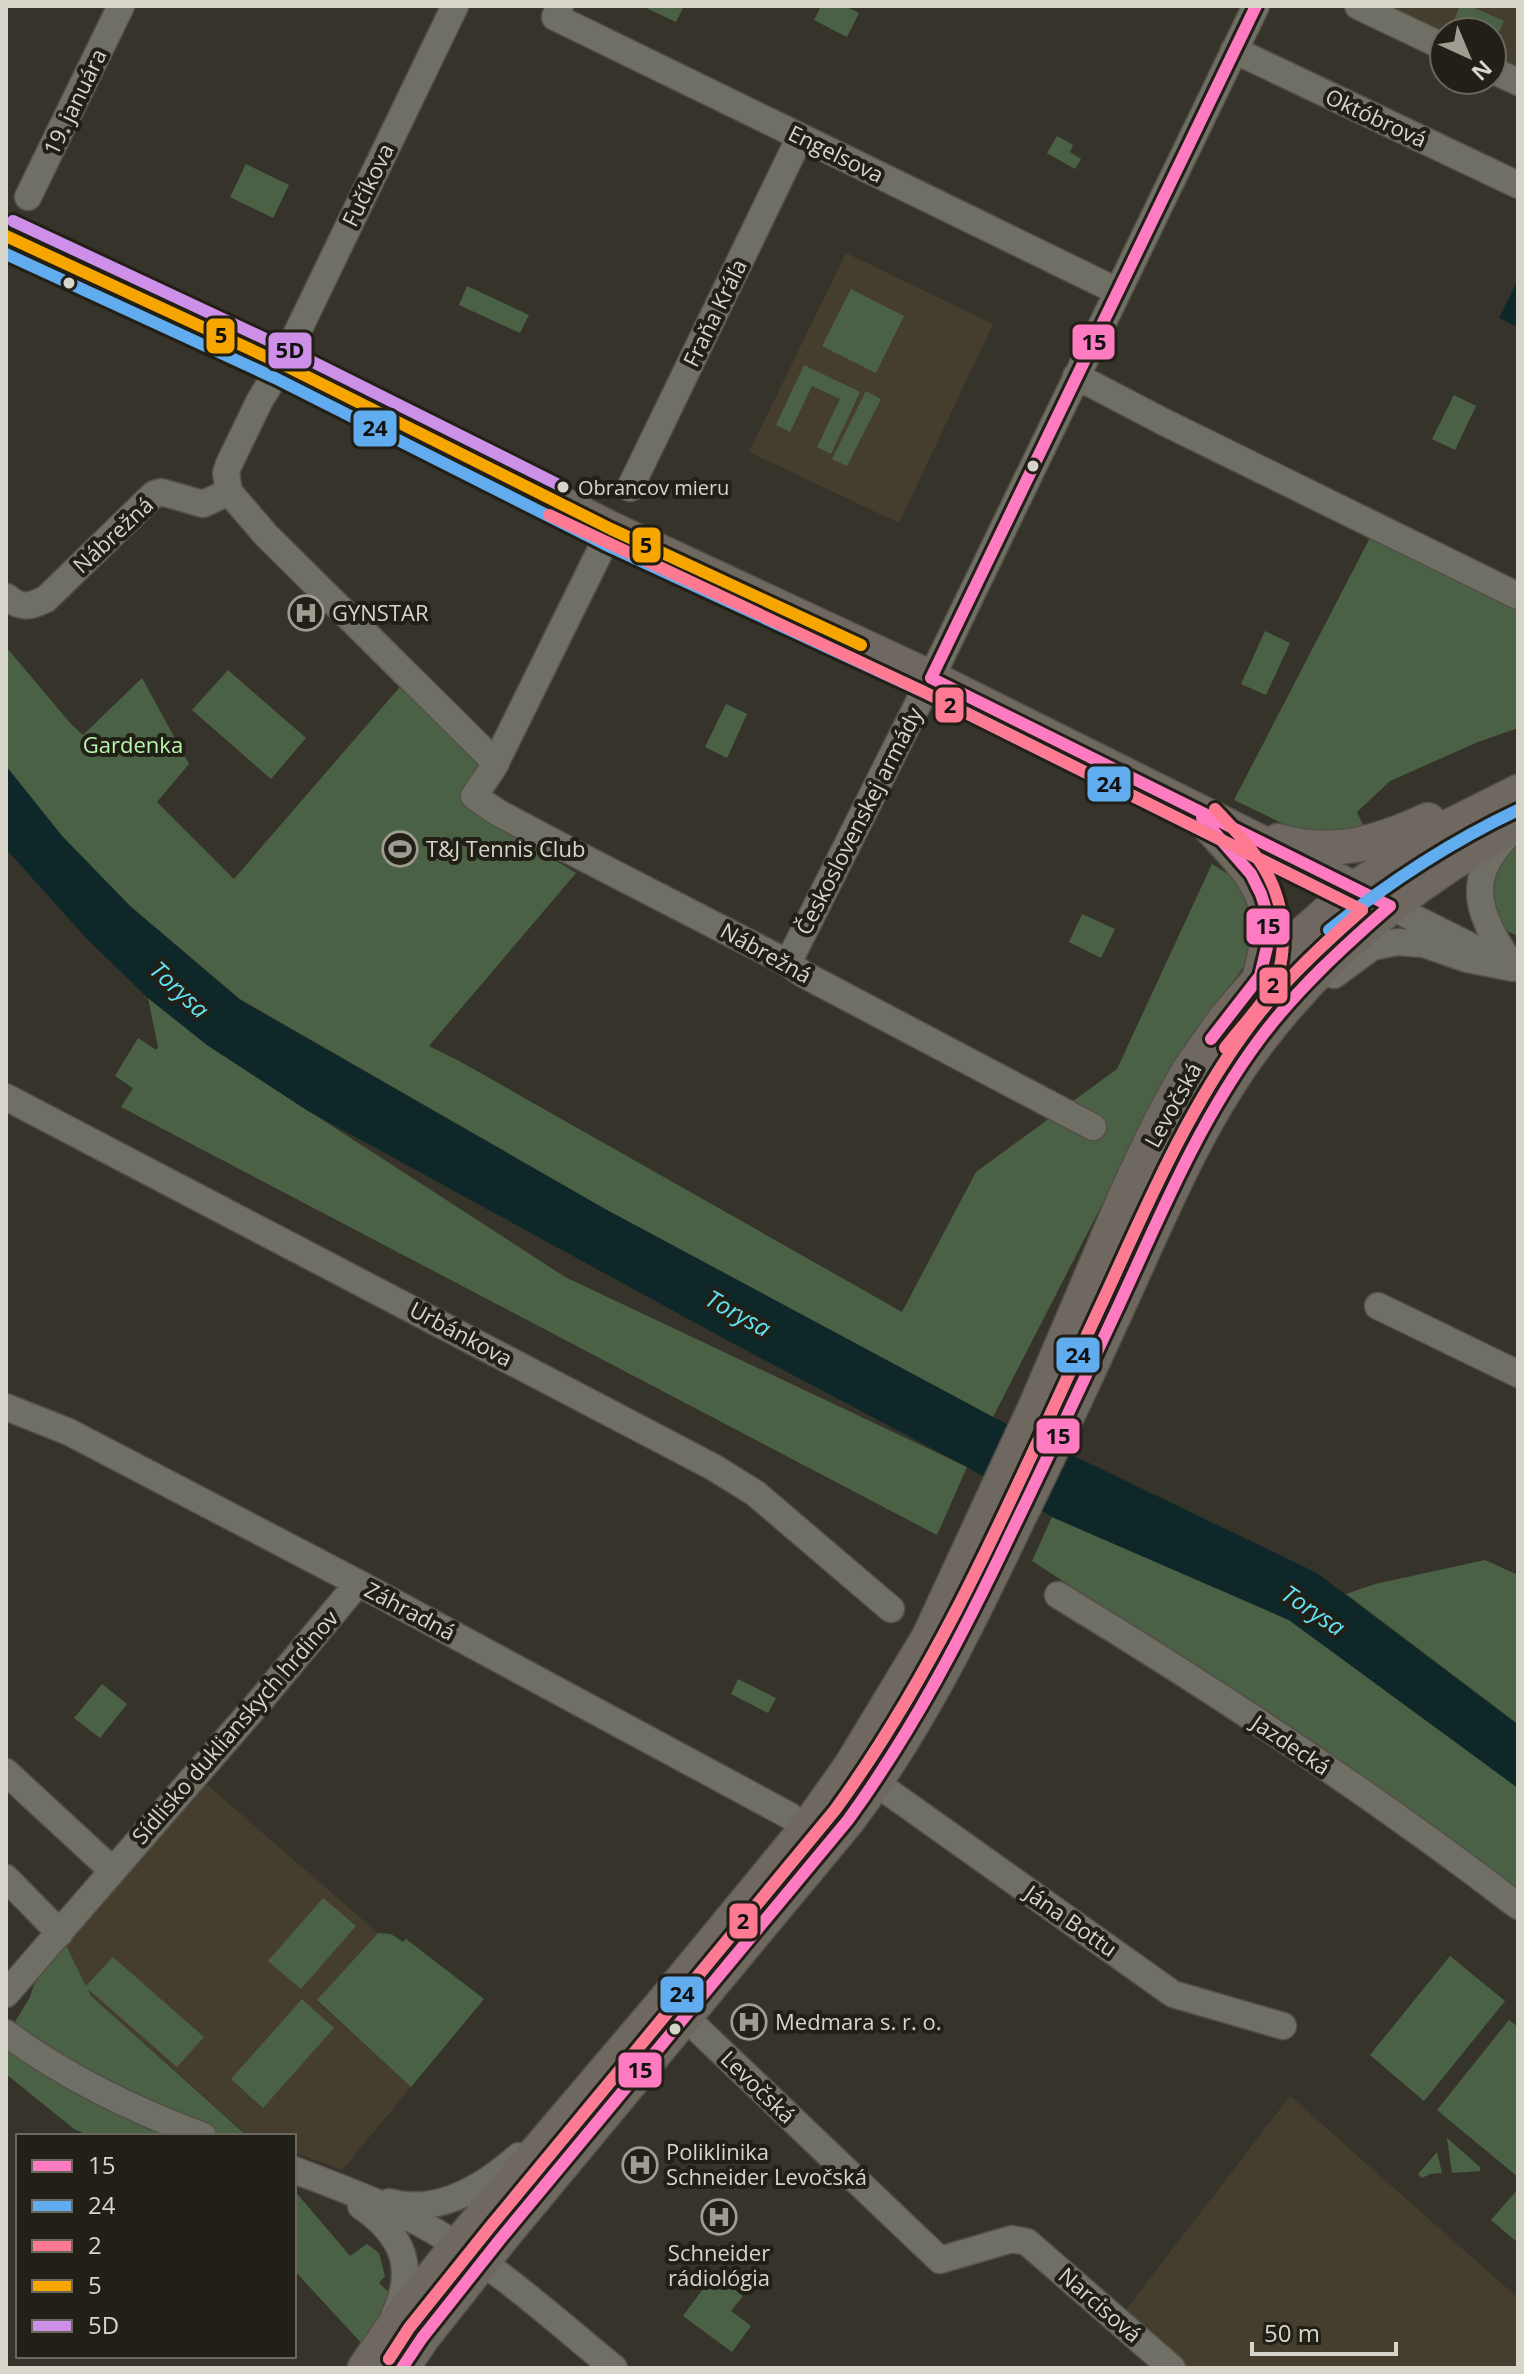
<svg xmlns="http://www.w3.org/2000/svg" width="1524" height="2374" font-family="'Open Sans',sans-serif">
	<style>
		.education { fill: #453d2d }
		.green { fill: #4b6146 }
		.water { fill: #0e2729 }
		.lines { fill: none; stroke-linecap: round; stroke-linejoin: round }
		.minor-casing { stroke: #525046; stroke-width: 29 }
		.major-casing { stroke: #525046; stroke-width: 37 }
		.minor { stroke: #706f66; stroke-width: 26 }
		.major { stroke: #6f6860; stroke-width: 34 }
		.bus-1-casing { stroke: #211f16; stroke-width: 18 }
		.bus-2-casing { stroke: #211f16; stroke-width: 18 }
		.bus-3-casing { stroke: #211f16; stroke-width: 18 }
		.bus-4-casing { stroke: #211f16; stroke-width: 18 }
		.bus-5-casing { stroke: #211f16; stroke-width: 18 }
		.bus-1 { stroke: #fe7ac1; stroke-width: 12 }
		.bus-2 { stroke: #60acee; stroke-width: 12 }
		.bus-3 { stroke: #fe7a93; stroke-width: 12 }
		.bus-4 { stroke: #f7a600; stroke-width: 12 }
		.bus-5 { stroke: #ce8fe9; stroke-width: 12 }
		.bus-dot { fill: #d7d5c9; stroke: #211f16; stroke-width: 3 }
		.labels { text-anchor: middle; stroke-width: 8; stroke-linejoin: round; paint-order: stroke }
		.bus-label { font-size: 20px; fill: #d7d5c9; stroke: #211f16; text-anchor: start }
		.street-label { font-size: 22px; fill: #d7d5c9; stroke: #211f16 }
		.poi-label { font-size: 22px; fill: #d7d5c9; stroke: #211f16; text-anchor: start }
		.park-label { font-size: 22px; fill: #b9f6ad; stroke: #211f16 }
		.water-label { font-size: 24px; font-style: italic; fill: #61e2f2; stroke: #211f16 }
		.line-badge { stroke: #211f16; stroke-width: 3 }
		.pale-badge-label { font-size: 22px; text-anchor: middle; font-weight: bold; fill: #111 }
	</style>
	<rect width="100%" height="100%" fill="#36342a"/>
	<path class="education" d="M1358,6H1518V82L1492,70V32H1444V47Z
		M846,253L993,324L899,523L749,452Z
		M197,1776L378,1933L317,2001L411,2087L342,2170L294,2152V2136H252L245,2133L90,1995L60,1933Z
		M1290,2096L1518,2298V2368H1166L1115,2324Z"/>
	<path class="green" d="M642,6H684L676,22Z
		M821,6H845L859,13L847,37L814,20Z
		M1460,6H1470L1504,21L1492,46V32L1449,31Z
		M1057,136L1073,145L1070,152L1081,159L1075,169L1047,153Z
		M246,164L289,185L273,218L230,197Z
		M467,286L529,315L520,333L459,305Z
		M851,289L904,316L876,373L822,346Z
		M804,365L860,392L831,454L817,447L840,399L812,386L790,432L776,425Z
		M866,391L881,399L847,466L832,459Z
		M1454,395L1476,406L1455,450L1432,439Z
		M1373,532L1518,605V728L1478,742L1390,781L1357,812L1363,825L1321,842L1234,800Z
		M1265,631L1290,643L1266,695L1241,684Z
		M6,647L71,724L83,735L142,678L189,764L157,802L234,879L405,681L496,777C492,787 490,797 493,807C499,828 556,860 576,873L429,1046L461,1062L902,1312L976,1172L1117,1069L1212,864L1234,878L1253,899L1260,945L1212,1010L1125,1160L993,1417L605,1209L240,999L130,906L62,836L6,766Z
		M228,670L306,738L271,779L192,710Z
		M726,704L747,714L727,758L705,747Z
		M1518,843V936L1503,929L1491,891L1502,858Z
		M1082,914L1115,929L1101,958L1069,942Z
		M148,998L207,1045L565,1277L967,1467L937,1535L121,1107L133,1088L115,1076L138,1038L156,1050L158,1047Z
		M1052,1517L1289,1620L1518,1788V1897L1271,1716L1032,1561Z
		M1485,1560L1518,1575V1724L1346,1594L1375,1584Z
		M738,1679L776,1698L768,1713L731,1694Z
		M102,1684L127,1704L100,1738L74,1718Z
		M323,1898L356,1926L301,1989L268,1961Z
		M60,1933L86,1986L113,1957L204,2037L177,2067L88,1989L90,1995L247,2136H90L74,2129L6,2074V2037L30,1997L46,1946Z
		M378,1933L391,1934L403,1942L406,1939L484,1999L411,2087L317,2000Z
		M1450,1956L1505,2001L1424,2101L1370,2055Z
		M302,1999L334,2028L263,2108L231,2079Z
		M1509,2020L1518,2027V2177L1437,2110Z
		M1447,2138L1480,2167V2171L1452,2173Z
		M1437,2152L1442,2173L1430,2174L1422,2178L1418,2174Z
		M1518,2189V2243L1491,2220Z
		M294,2190L350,2256L367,2244L379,2253L385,2276L379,2283L395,2298L363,2345L294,2270Z
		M714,2274L743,2296L731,2311L751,2326L732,2352L683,2316Z"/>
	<path class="water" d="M1518,279V327L1499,318Z
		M6,766L62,836L130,906L240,1000L605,1209L993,1417L1317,1573L1518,1725V1788L1289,1620L1052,1517L967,1467L734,1344L308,1111L207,1045L148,998L87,939L6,849Z"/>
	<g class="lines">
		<defs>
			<path id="minor" d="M455,6L282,364L260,400L229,464L226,473L229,492L266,535L496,763
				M560,6L555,17L1117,291
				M1358,6L1444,47
				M1234,50L1518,185
				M1492,70L1518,82
				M28,197L121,6
				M1076,376L1162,421L1518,596
				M630,488L800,137
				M611,529L493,768L474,796L497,812L557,844L788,963L803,974L1093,1127
				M7,597C21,609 30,607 46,599L154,494L161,492L203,504L229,492
				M1509,834C1460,882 1481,918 1513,968
				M1390,906L1476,949
				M788,963L931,678L1256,6
				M1334,975L1372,947L1397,942L1424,944L1467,959L1513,968
				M6,1097L713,1467L755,1493L891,1609
				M1378,1306L1518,1374
				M6,1407L69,1432L358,1583L790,1816L807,1828
				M1058,1595C1216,1691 1371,1793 1518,1906
				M6,1772L112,1870
				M876,1783L1173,1994L1283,2026
				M6,1878L60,1933
				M6,1994L260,1701L358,1583
				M685,2017L940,2260L1012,2239L1027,2242L1172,2368
				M6,2033C67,2078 132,2109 203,2136
				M294,2170C341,2188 391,2206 434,2231C499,2268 556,2321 614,2368
				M389,2202C438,2216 484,2187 519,2156
				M361,2206C403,2235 417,2268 394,2316"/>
			<path id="major" d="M6,236L282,364L611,529L931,678L1370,897
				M1206,822C1229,849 1263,877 1267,914C1270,935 1265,956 1260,976
				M1278,841C1333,857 1378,843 1428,820
				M365,2368L398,2320L457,2246L659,2008L807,1828L851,1766L929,1637L1036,1406L1130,1186L1159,1125L1188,1072L1225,1019L1285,950L1354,889L1442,830L1518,792
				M402,2368L422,2338L502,2237L848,1820C917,1728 965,1630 1014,1527C1050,1453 1085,1379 1119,1304C1161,1213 1198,1119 1260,1039C1329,948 1418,878 1518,824"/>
		</defs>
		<use href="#minor" class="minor-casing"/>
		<use href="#major" class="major-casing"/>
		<use href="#minor" class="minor"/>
		<use href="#major" class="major"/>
		<defs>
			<path id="bus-1" d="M931,678L1256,6
				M1202,818L1251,874L1261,894L1268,916L1267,947L1260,976L1211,1039
				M402,2368L422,2338L502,2237L848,1820C914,1729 964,1632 1012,1531C1048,1457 1083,1382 1118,1307C1160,1216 1199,1121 1259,1040C1296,990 1343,947 1390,906L931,678"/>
			<path id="bus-2" d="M6,254L275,378L604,544L924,692L1362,910C1320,947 1278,986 1245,1032C1181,1120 1140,1222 1094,1320C1016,1487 944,1660 835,1810L490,2227L409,2328L389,2359
				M1329,930C1388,883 1450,842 1518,810"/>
			<path id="bus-3" d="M1215,809C1252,849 1282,878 1283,936C1283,952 1281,970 1274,984C1261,1007 1241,1027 1225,1048
				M389,2359L409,2328L490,2227L835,1810C944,1660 1016,1487 1094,1320C1140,1222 1181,1120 1245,1032C1278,986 1320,947 1362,910L924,692L549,515"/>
			<path id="bus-4" d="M6,236L282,364L611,529L861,645"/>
			<path id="bus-5" d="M13,221L289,350L563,487"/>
		</defs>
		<use href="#bus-1" class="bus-1-casing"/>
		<use href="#bus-2" class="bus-2-casing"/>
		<use href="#bus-3" class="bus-3-casing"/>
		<use href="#bus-4" class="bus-4-casing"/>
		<use href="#bus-5" class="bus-5-casing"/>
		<use href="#bus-1" class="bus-1"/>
		<use href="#bus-2" class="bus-2"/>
		<use href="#bus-3" class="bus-3"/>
		<use href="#bus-4" class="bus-4"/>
		<use href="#bus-5" class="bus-5"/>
	</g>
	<defs>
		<symbol id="hospital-ring" viewBox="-11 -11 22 22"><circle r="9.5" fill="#211f16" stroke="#9f9d91" stroke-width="1.5"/><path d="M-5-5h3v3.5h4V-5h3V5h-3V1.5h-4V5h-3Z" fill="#9f9d91"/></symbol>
		<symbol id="stadium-ring" viewBox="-11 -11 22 22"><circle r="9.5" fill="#211f16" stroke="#9f9d91" stroke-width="1.5"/><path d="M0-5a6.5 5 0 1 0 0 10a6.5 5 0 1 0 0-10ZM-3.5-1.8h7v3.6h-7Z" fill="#9f9d91"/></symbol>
	</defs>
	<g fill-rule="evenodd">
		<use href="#hospital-ring" x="286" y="593" width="40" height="40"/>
		<use href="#stadium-ring" x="380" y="829" width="40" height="40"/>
		<use href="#hospital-ring" x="729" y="2002" width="40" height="40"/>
		<use href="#hospital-ring" x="620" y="2145" width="40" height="40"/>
		<use href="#hospital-ring" x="699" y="2197" width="40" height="40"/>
	</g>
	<g class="bus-dot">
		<circle cx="69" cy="283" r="7"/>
		<circle cx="1033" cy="466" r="7"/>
		<circle cx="563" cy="487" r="7"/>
		<circle cx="675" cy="2029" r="7"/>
	</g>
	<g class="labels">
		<g class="bus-label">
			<text x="578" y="495">Obrancov mieru</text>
		</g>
		<g class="street-label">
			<text transform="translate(75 102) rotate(-64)" y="8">19. januára</text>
			<text transform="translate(1376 118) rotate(25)" y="8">Októbrová</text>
			<text transform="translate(836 154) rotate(26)" y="8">Engelsova</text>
			<text transform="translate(368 185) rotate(-64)" y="8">Fučíkova</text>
			<text transform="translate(715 313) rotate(-64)" y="8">Fraňa Kráľa</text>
			<text transform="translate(113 535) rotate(-43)" y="8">Nábrežná</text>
			<text transform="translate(859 821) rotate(-63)" y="8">Československej armády</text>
			<text transform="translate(766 953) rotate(29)" y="8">Nábrežná</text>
			<text transform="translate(1173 1105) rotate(-61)" y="8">Levočská</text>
			<text transform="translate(461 1334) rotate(28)" y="8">Urbánkova</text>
			<text transform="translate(410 1611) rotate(28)" y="8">Záhradná</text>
			<text transform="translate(235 1727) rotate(-49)" y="8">Sídlisko duklianskych hrdinov</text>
			<text transform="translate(1291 1745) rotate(34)" y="8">Jazdecká</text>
			<text transform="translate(1071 1921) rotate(35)" y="8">Jána Bottu</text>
			<text transform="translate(758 2087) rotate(44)" y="8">Levočská</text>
			<text transform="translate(1100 2305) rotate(41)" y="8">Narcisová</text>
		</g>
		<g class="poi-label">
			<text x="332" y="621">GYNSTAR</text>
			<text x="426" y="857">T&amp;J Tennis Club</text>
			<text x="775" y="2030">Medmara s. r. o.</text>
			<text x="666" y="2160">Poliklinika<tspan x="666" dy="25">Schneider Levočská</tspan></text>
			<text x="719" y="2261" text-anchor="middle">Schneider<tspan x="719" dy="25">rádiológia</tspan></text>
		</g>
		<g class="park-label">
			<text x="133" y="753">Gardenka</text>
		</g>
		<g class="water-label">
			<text transform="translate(179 990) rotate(43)" y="8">Torysa</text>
			<text transform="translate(738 1314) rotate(29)" y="8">Torysa</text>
			<text transform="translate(1313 1611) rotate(34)" y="8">Torysa</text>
		</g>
	</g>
	<g class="line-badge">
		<rect x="205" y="317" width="31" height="38" rx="8" fill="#f7a600"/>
		<rect x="1071" y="323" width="45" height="38" rx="8" fill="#fe7ac1"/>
		<rect x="267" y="331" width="46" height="39" rx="8" fill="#ce8fe9"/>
		<rect x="352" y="409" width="46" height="39" rx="8" fill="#60acee"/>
		<rect x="631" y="526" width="31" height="38" rx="8" fill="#f7a600"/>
		<rect x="934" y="686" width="31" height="38" rx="8" fill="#fe7a93"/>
		<rect x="1086" y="765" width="46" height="38" rx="8" fill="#60acee"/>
		<rect x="1245" y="907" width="46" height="39" rx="8" fill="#fe7ac1"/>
		<rect x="1258" y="966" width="31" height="39" rx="8" fill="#fe7a93"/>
		<rect x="1055" y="1336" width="46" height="38" rx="8" fill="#60acee"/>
		<rect x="1035" y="1417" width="46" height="38" rx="8" fill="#fe7ac1"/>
		<rect x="728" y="1902" width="31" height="38" rx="8" fill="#fe7a93"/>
		<rect x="659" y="1975" width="46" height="39" rx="8" fill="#60acee"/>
		<rect x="617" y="2051" width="46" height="38" rx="8" fill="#fe7ac1"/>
	</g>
	<g class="pale-badge-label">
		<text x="221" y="343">5</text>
		<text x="1094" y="350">15</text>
		<text x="290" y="358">5D</text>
		<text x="375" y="436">24</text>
		<text x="646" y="553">5</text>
		<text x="950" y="713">2</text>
		<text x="1109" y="792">24</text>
		<text x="1268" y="934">15</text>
		<text x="1273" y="993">2</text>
		<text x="1078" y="1363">24</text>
		<text x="1058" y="1444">15</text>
		<text x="743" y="1929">2</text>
		<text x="682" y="2002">24</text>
		<text x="640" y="2078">15</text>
	</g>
	<rect width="1524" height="2374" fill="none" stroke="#d7d5c9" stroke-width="16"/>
	<rect x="16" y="2134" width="280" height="224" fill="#211f16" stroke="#6a685e" stroke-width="2"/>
	<rect x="32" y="2160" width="40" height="12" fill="#fe7ac1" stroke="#6a685e" stroke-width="2"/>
	<text x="88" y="2174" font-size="24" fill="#d7d5c9">15</text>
	<rect x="32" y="2200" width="40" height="12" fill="#60acee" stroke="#6a685e" stroke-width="2"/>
	<text x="88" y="2214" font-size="24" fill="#d7d5c9">24</text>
	<rect x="32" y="2240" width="40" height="12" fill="#fe7a93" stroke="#6a685e" stroke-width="2"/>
	<text x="88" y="2254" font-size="24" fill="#d7d5c9">2</text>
	<rect x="32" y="2280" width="40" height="12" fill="#f7a600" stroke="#6a685e" stroke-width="2"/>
	<text x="88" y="2294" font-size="24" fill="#d7d5c9">5</text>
	<rect x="32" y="2320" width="40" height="12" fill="#ce8fe9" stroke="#6a685e" stroke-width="2"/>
	<text x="88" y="2334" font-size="24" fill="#d7d5c9">5D</text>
	<g transform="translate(1468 56) rotate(136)"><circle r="38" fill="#211f16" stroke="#6a685e" stroke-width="2"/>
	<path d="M0-6L14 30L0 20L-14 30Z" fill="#9f9d91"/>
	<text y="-12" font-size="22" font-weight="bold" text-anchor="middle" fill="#d7d5c9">N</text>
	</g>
	<path d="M1252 2342v12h144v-12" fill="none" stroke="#d7d5c9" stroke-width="4"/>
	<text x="1264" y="2342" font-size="24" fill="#d7d5c9" stroke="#211f16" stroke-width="6" paint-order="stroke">50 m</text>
</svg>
